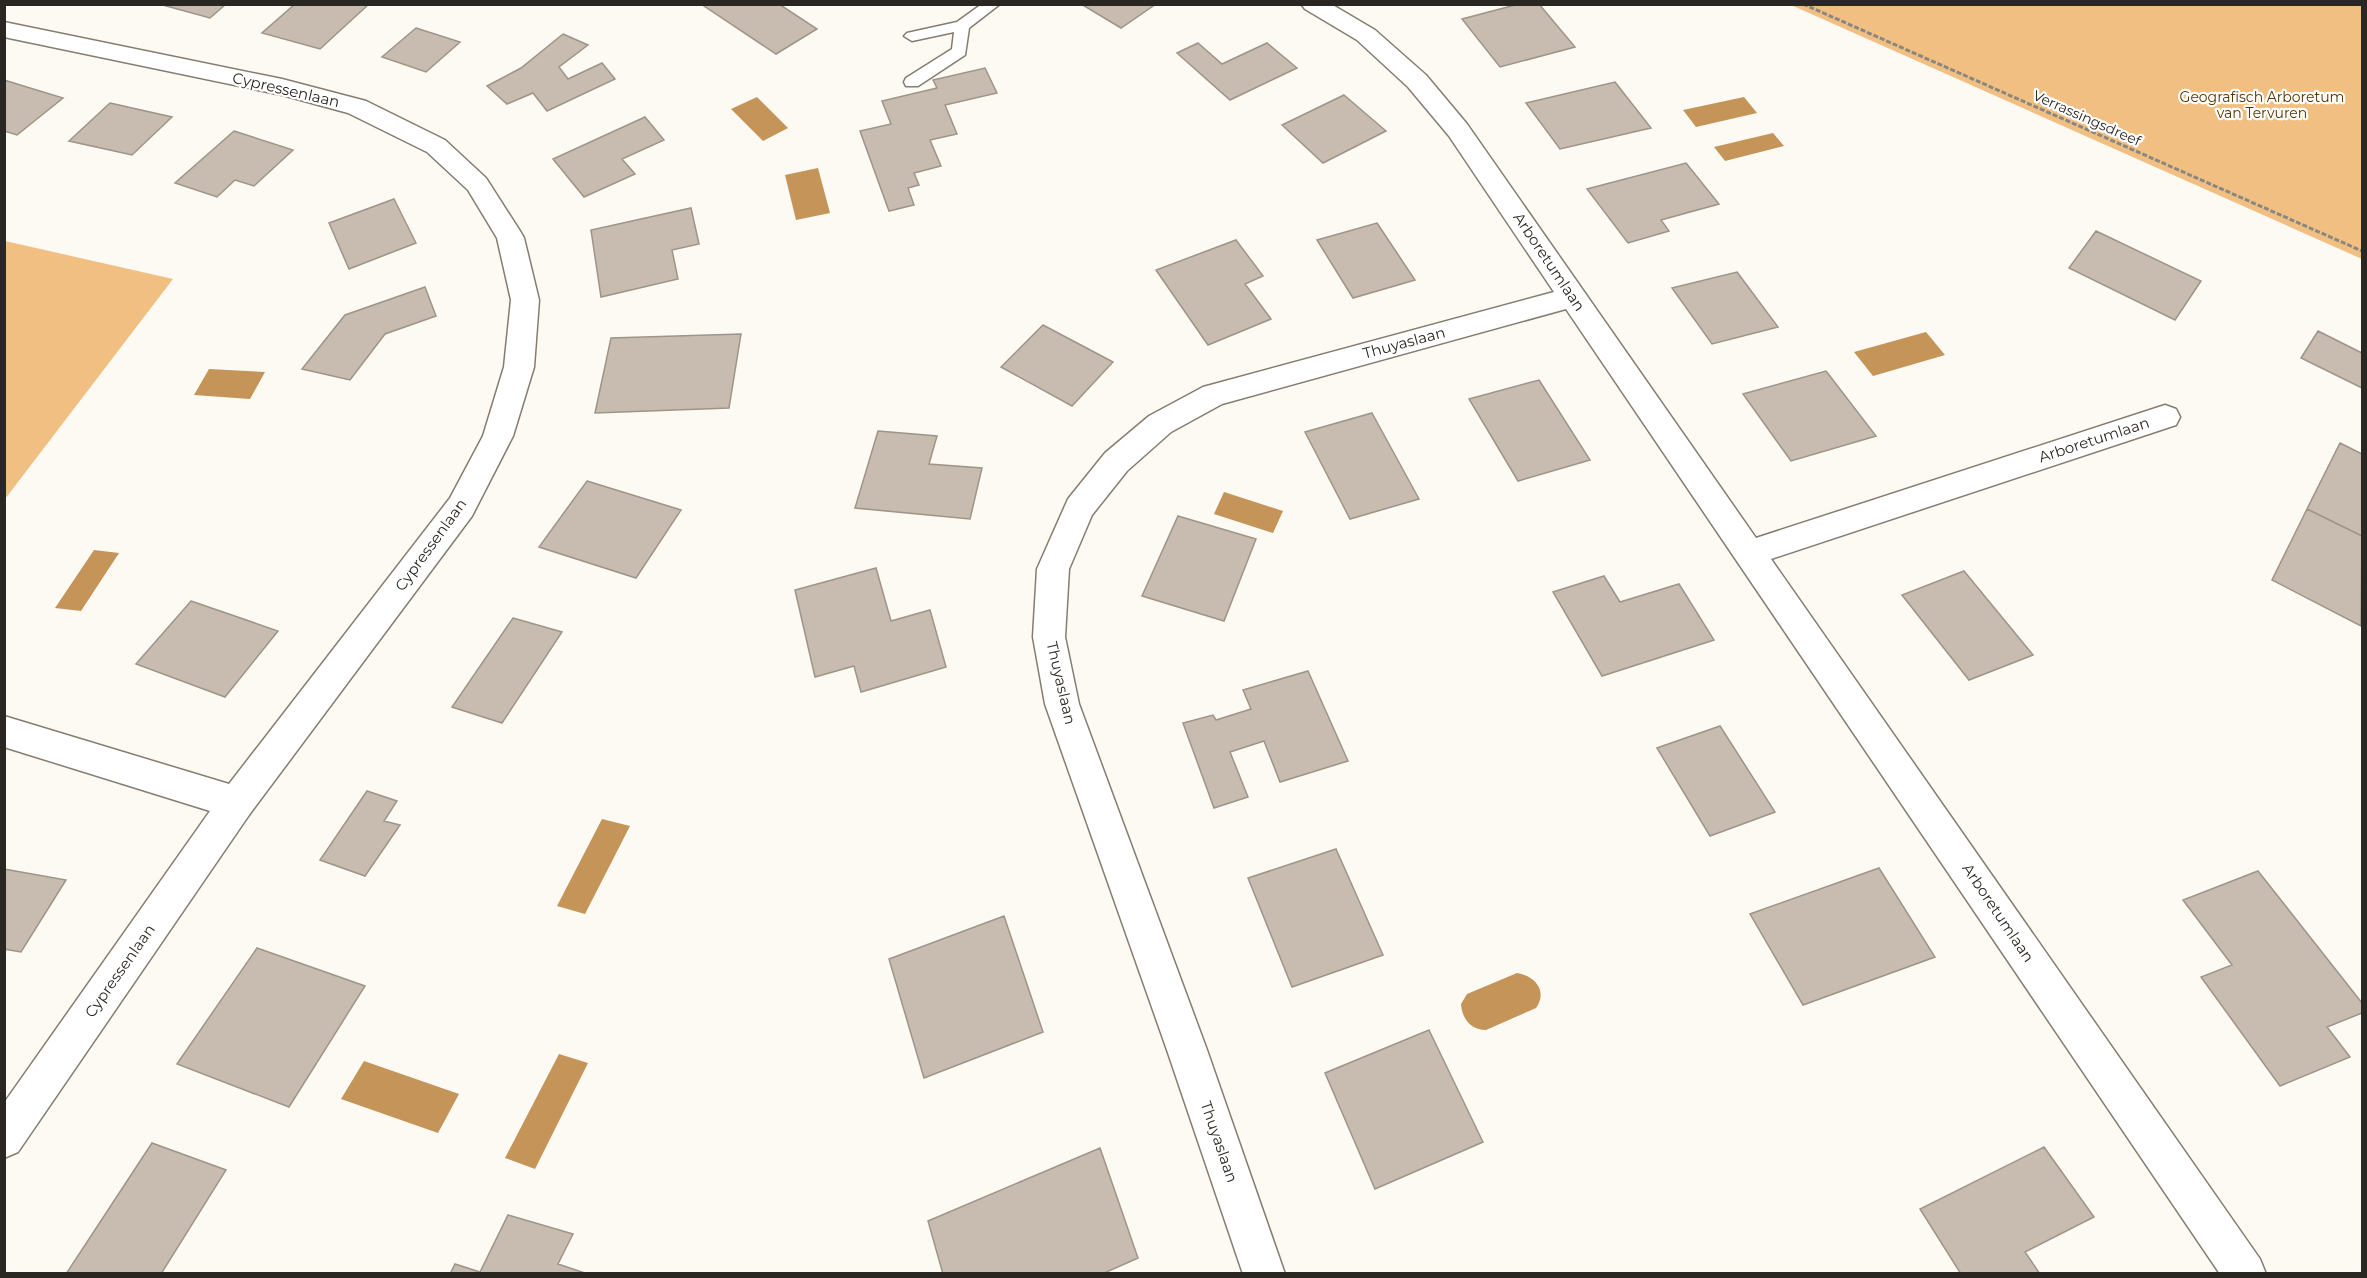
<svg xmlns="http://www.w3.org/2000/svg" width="2367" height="1278" font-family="Montserrat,sans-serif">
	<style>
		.forest { fill: #f0bf81 }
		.water { fill: #c49458 }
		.building { fill: #c7bcaf; stroke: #9e9488; stroke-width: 1.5 }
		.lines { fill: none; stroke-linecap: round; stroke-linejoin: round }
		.service-casing { stroke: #867c70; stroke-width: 3 }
		.minor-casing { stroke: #867c70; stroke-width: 3 }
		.path { stroke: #8a8680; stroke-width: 3; stroke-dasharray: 5 2; stroke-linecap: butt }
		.service { fill: #fff; fill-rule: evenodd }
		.minor { fill: #fff; fill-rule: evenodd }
		.labels { text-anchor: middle; stroke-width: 4.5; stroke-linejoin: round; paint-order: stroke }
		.far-park-label { font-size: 14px; fill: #533400; stroke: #fff }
		.far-street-label { font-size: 14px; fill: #2a2621; stroke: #fff }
		.street-label { font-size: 15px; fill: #2a2621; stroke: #fff }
	</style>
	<rect width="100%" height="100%" fill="#fdf9f3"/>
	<path class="forest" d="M1791,5H2362V259Z
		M5,241L173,279L5,499L4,241Z"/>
	<path class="water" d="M757,97L788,128L763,141L731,109Z
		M1744,97L1757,113L1696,127L1683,110Z
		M1773,133L1784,146L1725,161L1714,147Z
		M818,168L830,213L796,220L785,175Z
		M1926,332L1945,355L1873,376L1854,352Z
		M209,369L265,372L250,399L194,395Z
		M1224,492L1283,511L1273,533L1214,514Z
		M94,550L119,553L81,611L55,608Z
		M602,819L630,826L585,914L557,906Z
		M1517,973C1535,976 1548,991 1536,1008L1486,1030C1471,1030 1462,1019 1461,1004L1467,994Z
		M559,1054L588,1063L535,1169L505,1158Z
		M364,1061L459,1094L438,1133L341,1099Z"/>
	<path class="building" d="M159,4H226L210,18Z
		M295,4H369L320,49L262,33Z
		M701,4H779L817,29L776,54Z
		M1081,4H1156L1121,28Z
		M1519,4H1539L1575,47L1500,67L1462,19Z
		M416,28L460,42L426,72L382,57Z
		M563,34L588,45L559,67L568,79L602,63L615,79L547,111L533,93L507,104L487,86L521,68Z
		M1198,43L1222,64L1267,43L1297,68L1230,100L1177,53Z
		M985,68L997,93L945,105L957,134L930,140L941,166L914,173L919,185L908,188L914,205L889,211L860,131L891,124L882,101L937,88L933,80Z
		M4,80L63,98L17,135L4,131Z
		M1615,82L1651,128L1560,149L1526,103Z
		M1344,95L1386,131L1323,163L1282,125Z
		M110,103L172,117L132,155L69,141Z
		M645,117L664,140L622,159L635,174L584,197L553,159Z
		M234,131L293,150L254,186L235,180L217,197L175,183Z
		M1686,163L1719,204L1661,220L1669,231L1628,243L1587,189Z
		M394,199L416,243L349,269L329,223Z
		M691,208L699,244L672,250L678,279L601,297L591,230Z
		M1377,223L1415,280L1353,298L1317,240Z
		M2096,231L2201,281L2175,320L2069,268Z
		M1236,240L1263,276L1245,284L1271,319L1208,345L1156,270Z
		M1737,272L1778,327L1712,344L1672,288Z
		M425,287L436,316L385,334L350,380L302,369L345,315Z
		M1043,325L1113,362L1072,406L1001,367Z
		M2318,331L2362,353V388L2301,358Z
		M741,334L729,408L595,413L611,338Z
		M1826,371L1876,436L1791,461L1743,394Z
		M1539,380L1590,460L1518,481L1469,399Z
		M1372,413L1419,499L1350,519L1305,432Z
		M878,431L937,436L929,464L982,468L970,519L855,508Z
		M2340,443L2362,454V536L2307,509Z
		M587,481L681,510L636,578L539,547Z
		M2307,509L2362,536L2361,626L2272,580Z
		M1178,516L1256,539L1224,621L1142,596Z
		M876,568L891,621L930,610L946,667L861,692L854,666L815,677L795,590Z
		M1964,571L2033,655L1969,680L1902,595Z
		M1604,576L1620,602L1679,584L1714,640L1602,676L1553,592Z
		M191,601L278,631L225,697L136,664Z
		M513,618L562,632L502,723L452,707Z
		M1308,671L1348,761L1280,782L1264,741L1230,752L1248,797L1214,808L1183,723L1213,715L1216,720L1251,709L1243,690Z
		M1720,726L1775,812L1710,836L1657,748Z
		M367,791L397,801L384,821L400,825L365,876L320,860Z
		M1336,849L1383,955L1292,987L1248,878Z
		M1879,868L1935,957L1803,1005L1750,914Z
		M4,869L66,880L21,952L4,949Z
		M2258,871L2362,1003V1013L2327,1027L2350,1057L2280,1086L2201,977L2232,965L2183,900Z
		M1004,916L1043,1032L924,1078L889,959Z
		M257,948L365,986L289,1107L177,1064Z
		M1429,1030L1483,1142L1375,1189L1325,1073Z
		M152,1143L226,1170L161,1274H66Z
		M2044,1147L2094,1217L2025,1252L2040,1274H1961L1920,1209Z
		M1100,1148L1138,1258L1102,1274H943L928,1221Z
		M508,1215L573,1234L558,1264L588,1274H450L455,1264L480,1272Z"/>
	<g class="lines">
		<defs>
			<path id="service" d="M982,4H1000L969,28L965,55L918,86H906L904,82L906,78L952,49L954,32L912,41L904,36L907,33L957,22Z"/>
			<path id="minor" d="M1301,4H1331L1375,30L1426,75L1467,124L1756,538L2165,405L2176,409L2180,417L2176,425L1771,559L2260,1259L2266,1274H2220L1566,309L1222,404L1171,432L1127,471L1092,515L1069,569L1065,637L1079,704L1207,1050L1285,1274H1243L1167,1050L1045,704L1033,637L1037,569L1068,499L1105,453L1149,416L1203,387L1554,292L1449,136L1408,87L1357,40L1305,9Z
				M4,22L282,79L366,101L445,140L486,178L520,231L524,238L539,300L534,367L513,436L472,516L249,815L18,1152L4,1158V1103L210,811L4,747V716L229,784L450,498L483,436L504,367L511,300L497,238L468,190L427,152L348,113L282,95L4,37Z"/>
		</defs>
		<use href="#service" class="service-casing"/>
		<use href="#minor" class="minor-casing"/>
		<path class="path" d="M1803,4L2362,251"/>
		<use href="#service" class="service"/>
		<use href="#minor" class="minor"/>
	</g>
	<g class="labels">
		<g class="far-park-label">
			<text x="2262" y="102">Geografisch Arboretum<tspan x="2262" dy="16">van Tervuren</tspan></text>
		</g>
		<g class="far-street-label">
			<text transform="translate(2087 118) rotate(24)" y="5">Verrassingsdreef</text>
		</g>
		<g class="street-label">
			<text transform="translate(286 90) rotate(13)" y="5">Cypressenlaan</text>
			<text transform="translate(1549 262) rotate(56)" y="5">Arboretumlaan</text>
			<text transform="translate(1404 343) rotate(-15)" y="5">Thuyaslaan</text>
			<text transform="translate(2094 440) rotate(-18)" y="5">Arboretumlaan</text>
			<text transform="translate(431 545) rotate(-54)" y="5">Cypressenlaan</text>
			<text transform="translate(1061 683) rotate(77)" y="5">Thuyaslaan</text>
			<text transform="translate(1998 913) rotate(56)" y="5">Arboretumlaan</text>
			<text transform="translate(120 971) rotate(-55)" y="5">Cypressenlaan</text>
			<text transform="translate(1219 1142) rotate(71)" y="5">Thuyaslaan</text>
		</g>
	</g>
	<rect width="2367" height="1278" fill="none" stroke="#2a2621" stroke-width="12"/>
</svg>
